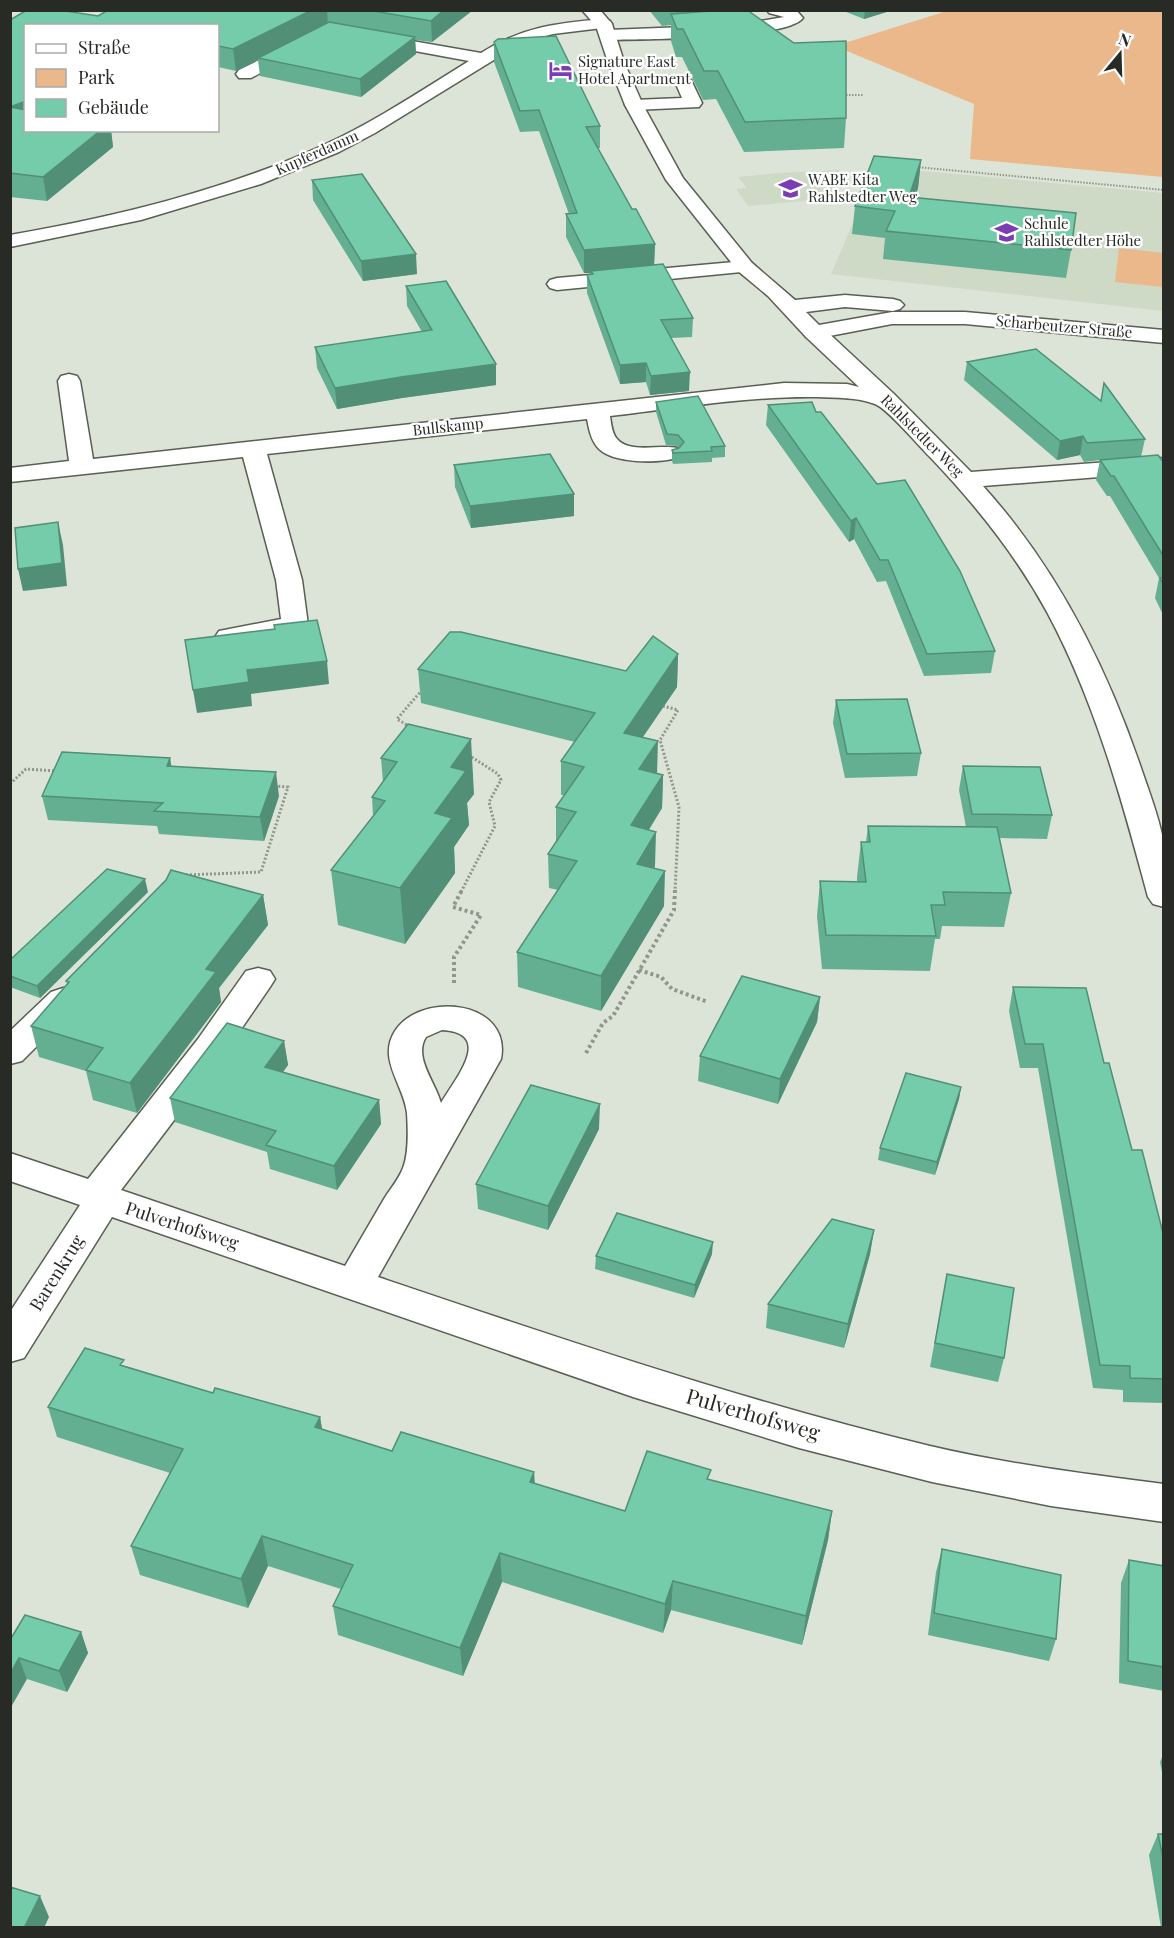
<svg xmlns="http://www.w3.org/2000/svg" width="1174" height="1938" font-family="'Playfair Display',serif">
	<style>
		.built { fill: #ced9c6 }
		.green { fill: #eab88b }
		.lines { fill: none; stroke-linecap: round; stroke-linejoin: round }
		.minor-casing { stroke: #585f53; stroke-width: 3 }
		.major-casing { stroke: #585f53; stroke-width: 3 }
		.path-far2 { stroke: #90968c; stroke-width: 2; stroke-dasharray: 1.5 1.5; stroke-linecap: butt }
		.path-far1 { stroke: #90968c; stroke-width: 3; stroke-dasharray: 2 2; stroke-linecap: butt }
		.path { stroke: #90968c; stroke-width: 4; stroke-dasharray: 3 3; stroke-linecap: butt }
		.minor { fill: #fff; fill-rule: evenodd }
		.major { fill: #fff; fill-rule: evenodd }
		.wall { fill: #64af92 }
		.shaded-wall { fill: #518f77 }
		.building { fill: #74ccaa; stroke: #518f77; stroke-width: 1.5 }
		.labels { text-anchor: middle; stroke-width: 4.5; stroke-linejoin: round; paint-order: stroke }
		.far-poi-label { font-size: 15px; fill: #272a25; stroke: #fff; text-anchor: start }
		.far-street-label { font-size: 15px; fill: #272a25; stroke: #fff }
		.street-label { font-size: 18px; fill: #272a25; stroke: #fff }
		.near-street-label { font-size: 21px; fill: #272a25; stroke: #fff }
	</style>
	<rect width="100%" height="100%" fill="#dce4d7"/>
	<path class="built" d="M877,167L1163,193V311L831,274Z
		M839,170L838,194L812,197L814,200L748,206L736,189L747,188L738,177L778,173Z"/>
	<path class="green" d="M947,11H1163V177L970,159L974,104L835,46Z
		M1119,248L1163,253V287L1115,282Z"/>
	<g class="lines">
		<defs>
			<path id="minor" d="M767,10H796L803,18C786,40 641,39 608,40L600,35L608,30L736,25L784,17L769,13Z
				M604,19L610,21L612,24L610,27L553,34L523,42L375,133L339,152L261,184L141,220L10,247V235C119,216 226,190 326,144C376,121 422,90 469,61L366,42L364,39L366,36L372,34L481,53C522,27 557,23 604,19Z
				M300,40L308,45L306,49L251,78H239L236,74L239,70Z
				M685,79L691,80L702,103L699,107L634,110L628,109L625,105L628,101L634,100L682,98L676,84L679,80Z
				M745,261L752,263L755,267L752,271L557,290L550,288L547,284L550,280L557,278Z
				M814,325L822,327L894,394L971,472L1164,458V472L983,486C1056,567 1105,663 1140,765C1148,789 1158,814 1163,839C1167,860 1164,886 1164,907L1153,904L1148,897C1122,800 1095,701 1047,612C1016,555 975,504 930,457C919,446 887,408 875,404C856,397 836,398 817,397C748,396 678,408 610,416C611,423 612,434 617,439C630,454 660,444 677,448L681,453L677,458C658,463 615,464 599,449C591,441 589,429 587,419L267,454L302,580L308,625L305,631L229,645L219,643L215,637L219,631L281,619L276,580L243,457L10,482V468L69,461L58,381L61,376L69,374L77,376L80,381L93,459L784,383L847,384L859,387L806,337L803,332L806,327Z
				M258,968L270,971L275,979L270,987L222,1057L121,1190L345,1266C358,1244 371,1221 384,1199C390,1189 399,1179 403,1168C409,1153 408,1129 407,1113C404,1085 377,1059 395,1031C421,991 512,1000 501,1059L378,1277C561,1339 743,1401 930,1446C1007,1464 1085,1474 1164,1484V1522L1051,1506L932,1482L799,1448L633,1397L112,1217L24,1358L10,1362V1312L80,1205L10,1181V1153L88,1179L198,1039L246,971ZM442,1030C495,1033 455,1079 441,1103C436,1083 413,1057 426,1037Z
				M63,988L75,992L80,1000L75,1008L22,1061L10,1064V1031L51,992Z"/>
			<path id="major" d="M582,10H600L612,24L624,62L643,105L683,178L752,263L795,300L845,295L893,299L900,301L904,305L900,309L893,311L845,307L806,312L819,325L892,312H965L1164,330V343L965,324H892L814,339L806,337L768,296L738,271L666,180L625,105L608,62L596,26Z"/>
		</defs>
		<use href="#minor" class="minor-casing"/>
		<use href="#major" class="major-casing"/>
		<path class="path-far2" d="M843,95H863
			M916,167L1164,190"/>
		<path class="path-far1" d="M659,705L678,710L660,740L679,807L675,892
			M410,727L397,719L422,690
			M10,784L26,769L57,771
			M186,875L261,872L288,787L274,786
			M461,892L495,826L489,802L501,780L498,774L470,756"/>
		<path class="path" d="M639,970L661,977L672,989L708,1002
			M454,983V957L481,915L453,907L462,890
			M586,1053L603,1023L613,1016L674,910L675,890"/>
		<use href="#minor" class="minor"/>
		<use href="#major" class="major"/>
	</g>
	<path class="wall" d="M108,10H473L432,42L415,40L416,54L361,97L260,76L258,60L236,71L218,67V26H26V130H111L113,147L47,201L10,197V20L98,16Z
		M649,10H747L846,118L844,148L744,152L716,99L703,100L682,57H676L671,41V25L662,26Z
		M841,10H893L864,19Z
		M494,42L600,126V148H598L632,209L655,244L654,265L693,318L692,337L671,338L689,391L650,395L646,382L620,384L587,293V275L591,274V273H584L566,237V214H569L539,131L520,132L494,62Z
		M921,160L918,188L915,197L1071,250L1066,278L883,259L885,238L852,234L855,206Z
		M312,180L417,274L363,281L313,200Z
		M406,286L496,385L402,398L337,409L317,368L315,347L422,332L407,306Z
		M967,362L1145,439L1141,457L1164,463V617L1155,598L1159,578L1110,496H1107L1096,480L1100,460L1084,462L1080,455L1057,460L964,380Z
		M656,402L725,446V457L712,458V462L673,464L672,461V450L679,448L677,446L666,445L656,412Z
		M768,405L816,412L995,651L991,673L924,676L886,581L877,582L854,539L849,542L766,425Z
		M454,465L574,494V516L471,528L455,487Z
		M678,654L677,687L643,737L657,773L663,775L662,808L649,830L655,866L654,868L664,906L601,1011L518,987L517,952L558,890L549,888L548,854L556,841V807L564,795H561V761L575,742L421,703L418,669L626,671Z
		M836,700L921,753L917,776L845,778L833,723Z
		M408,724L474,794L467,803L469,825L454,847L455,873L405,944L338,925L331,870L373,816L372,797L383,782L381,758Z
		M170,758L171,766L279,796L264,841L159,834L157,826L48,820L42,796Z
		M963,766L1052,815L1047,839L999,838L1011,893L1004,927L942,926L940,939H935L930,971L822,969L817,916L820,881L857,882V877L861,842H866L868,826L966,827L959,790Z
		M148,892L40,998L10,987V960Z
		M263,895L268,925L219,988L221,1002L137,1113L93,1100L86,1071L39,1057L31,1026L67,984L66,981Z
		M1013,987L1104,1063L1132,1150L1164,1237V1403L1123,1402V1390L1093,1388L1038,1068H1020L1009,1011Z
		M820,997L817,1022L778,1104L698,1081L700,1056Z
		M284,1041L288,1065L283,1072L379,1100L381,1124L337,1190L270,1169L267,1152L175,1122L170,1098Z
		M961,1087L959,1099L935,1175L878,1160L880,1148Z
		M599,1129L548,1230L478,1209L476,1184Z
		M874,1230L870,1254L844,1348L766,1328L768,1304Z
		M712,1254L694,1298L595,1269L596,1256Z
		M947,1274L1004,1358L998,1382L930,1367Z
		M125,1366L213,1393L320,1417L322,1429L392,1451L534,1472L535,1484L625,1511L710,1480L832,1511L828,1540L802,1645L671,1610L663,1633L502,1582L463,1676L338,1635L333,1606L341,1589L268,1566L248,1608L140,1575L131,1546L170,1473L57,1437L48,1407Z
		M942,1549L1056,1639L1049,1661L928,1635L936,1572Z
		M1129,1560L1164,1566V1691L1119,1683L1121,1583Z
		M81,1632L88,1653L67,1692L27,1679L10,1640Z
		M1164,1753V1782L1160,1762Z
		M1158,1834H1164V1928H1161L1149,1855Z"/>
	<path class="shaded-wall" d="M312,10H327L328,25L258,58V60L236,71L233,49Z
		M444,10H473L432,42L431,21Z
		M865,10H893L864,19Z
		M415,37L416,54L361,97L360,79Z
		M26,101V125L10,107Z
		M101,130H111L113,147L47,201L43,177Z
		M921,160L918,188L906,224L909,197Z
		M655,244L654,267L591,271V273H584V250Z
		M416,254L417,274L363,281L361,261Z
		M646,363V382L620,384V365Z
		M496,364V385L402,398L337,409L335,388L401,377Z
		M690,372L689,391L650,395L651,376Z
		M1083,436L1080,455L1057,460L1060,441Z
		M574,494V516L471,528L470,506Z
		M856,518L854,539L849,542L851,521Z
		M58,522L63,545L67,586L23,591L18,569Z
		M678,654L677,687L623,766L624,733Z
		M327,661L329,684L251,694L252,706L197,713L193,690L247,670Z
		M471,739L474,794L467,803L469,825L454,847L455,873L405,944L400,888L435,813L451,767Z
		M658,741L657,775L639,769Z
		M170,758L174,782L167,766Z
		M276,772L279,796L264,841L260,817Z
		M663,775L662,808L630,859L631,825Z
		M656,832L655,866L636,898L637,864Z
		M665,871L664,906L601,1011V976Z
		M145,879L148,892L40,998L37,986Z
		M263,895L268,925L219,988L221,1002L137,1113L130,1083L206,969Z
		M820,997L817,1022L778,1104L780,1079Z
		M284,1041L288,1065L269,1091L265,1067Z
		M961,1087L959,1099L935,1175L937,1162Z
		M379,1100L381,1124L337,1190L334,1166Z
		M600,1104L599,1129L548,1230V1206Z
		M874,1230L870,1254L844,1348L848,1324Z
		M713,1242L712,1254L694,1298L695,1285Z
		M320,1417L325,1447L315,1427Z
		M534,1472L535,1502L530,1482Z
		M832,1511L828,1540L802,1645L806,1616Z
		M262,1536L268,1566L248,1608L241,1579Z
		M500,1553L502,1582L463,1676L460,1648Z
		M673,1581L671,1610L663,1633L665,1604Z
		M81,1632L88,1653L67,1692L59,1671Z
		M19,1658L27,1679L10,1709V1674Z
		M40,1896L49,1917L44,1928H24Z"/>
	<path class="building" d="M27,10H59L98,16L108,10H312L233,49L218,46V26H26V101L10,107V20Z
		M368,10H444L431,21Z
		M726,10H747L794,43L846,41V118L745,122L718,71H704L683,29H677L671,14Z
		M329,22L415,37L360,79L258,58Z
		M556,36L600,126L586,127L632,209H636L655,244L584,250L566,214L577,213L539,110L520,111L494,42L498,39Z
		M10,107L26,110V130H101L43,177L10,173Z
		M874,156L921,160L909,197L1076,213L1071,250L886,231L895,211L855,206Z
		M362,174L416,254L361,261L312,180Z
		M663,264L693,318L661,320L690,372L651,376L646,363L620,365L587,275L593,274L591,271Z
		M446,281L496,364L401,377L335,388L315,347L432,330L406,286Z
		M1036,349L1101,401L1104,383L1145,439L1087,443L1083,436L1060,441L967,362Z
		M698,396L725,446L711,447L712,451L673,453L672,450L679,448L684,442L678,435L667,434L656,402Z
		M812,402L816,412H821L877,484L905,480L960,571L995,651L927,654L888,560H880L856,518L851,521L768,405Z
		M550,454L574,494L470,506L454,465Z
		M1158,455L1164,463V557L1114,476H1111L1100,460Z
		M58,522L62,563L18,569L15,528Z
		M1164,577V586L1160,578Z
		M317,620L327,661L247,670L249,682L193,690L185,640L275,629L274,625Z
		M450,632H461L626,671L653,636L678,654L624,733L658,741L639,769L663,775L631,825L656,832L637,864L665,871L601,976L517,952L577,861L548,854L576,812L556,807L584,767L561,761L595,713L418,669Z
		M907,699L921,753L847,754L836,700Z
		M408,724L471,739L451,767L466,771L435,813L452,818L400,888L331,870L385,801L372,797L397,762L381,758Z
		M62,752L170,758L167,766L276,772L260,817L154,811L163,803L42,796Z
		M963,766L1040,767L1052,815L972,814Z
		M868,826L997,827L1011,893L943,892L945,905H931L936,936L826,935L820,881L866,882L861,842H870Z
		M107,869L145,879L37,986L10,976V960Z
		M171,870L263,895L206,969L216,972L130,1083L86,1070L103,1048L31,1026L69,982L66,981L166,880Z
		M742,976L820,997L780,1079L700,1056Z
		M1013,987L1086,988L1104,1063H1109L1132,1150H1142L1164,1237V1379L1130,1378V1366L1100,1365L1043,1044H1025Z
		M227,1023L284,1041L265,1067L379,1100L334,1166L266,1145L276,1131L170,1098Z
		M906,1073L961,1087L937,1162L880,1148Z
		M531,1085L600,1104L548,1206L476,1184Z
		M617,1213L713,1242L695,1285L596,1256Z
		M832,1219L874,1230L848,1324L768,1304Z
		M947,1274L1014,1288L1004,1358L935,1343Z
		M85,1348L124,1360L120,1365L213,1393L215,1388L320,1417L315,1427L392,1451L401,1432L534,1472L530,1482L625,1511L647,1451L711,1470L707,1479L832,1511L806,1616L673,1581L665,1604L500,1553L460,1648L333,1606L353,1565L262,1536L241,1579L131,1546L183,1449L48,1407Z
		M942,1549L1061,1575L1056,1639L934,1613Z
		M1129,1560L1164,1566V1667L1128,1661Z
		M25,1615L81,1632L59,1671L19,1658L10,1674V1640Z
		M1158,1834H1164V1863Z
		M10,1887L40,1896L24,1928H10Z"/>
	<defs>
		<symbol id="hotel-bare" viewBox="-9 -9 18 18"><path d="M-6-4.5h1.5V1H6V5H4.5V3h-9V5H-6ZM-4 0a1.8 1.8 0 1 1 3.6 0ZM.5 0V-2.5h3Q6-2.5 6 0Z" fill="#7b3db3" stroke="#fff" stroke-width="2.5" paint-order="stroke"/></symbol>
		<symbol id="school-bare" viewBox="-9 -9 18 18"><path d="M0-5L7-2L0 1L-7-2ZM-4 1L0 2.5L4 1V4Q0 6-4 4Z" fill="#7b3db3" stroke="#fff" stroke-width="2.5" paint-order="stroke"/></symbol>
	</defs>
	<g fill-rule="evenodd">
		<use href="#hotel-bare" x="544" y="54" width="33" height="33"/>
		<use href="#school-bare" x="774" y="172" width="33" height="33"/>
		<use href="#school-bare" x="990" y="216" width="33" height="33"/>
	</g>
	<g class="labels">
		<g class="far-poi-label">
			<text x="578" y="67">Signature East<tspan x="578" dy="17">Hotel Apartment</tspan></text>
			<text x="808" y="185">WABE Kita<tspan x="808" dy="17">Rahlstedter Weg</tspan></text>
			<text x="1024" y="229">Schule<tspan x="1024" dy="17">Rahlstedter Höhe</tspan></text>
		</g>
		<g class="far-street-label">
			<text transform="translate(317 153) rotate(-24)" y="5">Kupferdamm</text>
			<text transform="translate(1064 327) rotate(5)" y="5">Scharbeutzer Straße</text>
			<text transform="translate(448 427) rotate(-6)" y="5">Bullskamp</text>
			<text transform="translate(922 436) rotate(45)" y="5">Rahlstedter Weg</text>
		</g>
		<g class="street-label">
			<text transform="translate(182 1226) rotate(18)" y="6">Pulverhofsweg</text>
			<text transform="translate(57 1273) rotate(-58)" y="6">Barenkrug</text>
		</g>
		<g class="near-street-label">
			<text transform="translate(753 1415) rotate(16)" y="7">Pulverhofsweg</text>
		</g>
	</g>
	<rect width="1174" height="1938" fill="none" stroke="#272a25" stroke-width="24"/>
	<rect x="24" y="24" width="195" height="108" fill="#ffffff" stroke="#a9aaa8" stroke-width="1.5"/>
	<rect x="36" y="44" width="30" height="9" fill="#ffffff" stroke="#a9aaa8" stroke-width="1.5"/>
	<text x="78" y="54" font-size="18" fill="#272a25">Straße</text>
	<rect x="36" y="69" width="30" height="18" fill="#eab88b" stroke="#a9aaa8" stroke-width="1.5"/>
	<text x="78" y="84" font-size="18" fill="#272a25">Park</text>
	<rect x="36" y="99" width="30" height="18" fill="#74ccaa" stroke="#a9aaa8" stroke-width="1.5"/>
	<text x="78" y="114" font-size="18" fill="#272a25">Gebäude</text>
	<g transform="translate(1120 54) rotate(19)" stroke="#ffffff" stroke-width="4.5" paint-order="stroke">
	<path d="M0-4.5L10 22L0 15L-10 22Z" fill="#272a25"/>
	<text y="-9" font-size="16" font-weight="bold" text-anchor="middle" fill="#272a25">N</text>
	</g>
</svg>
